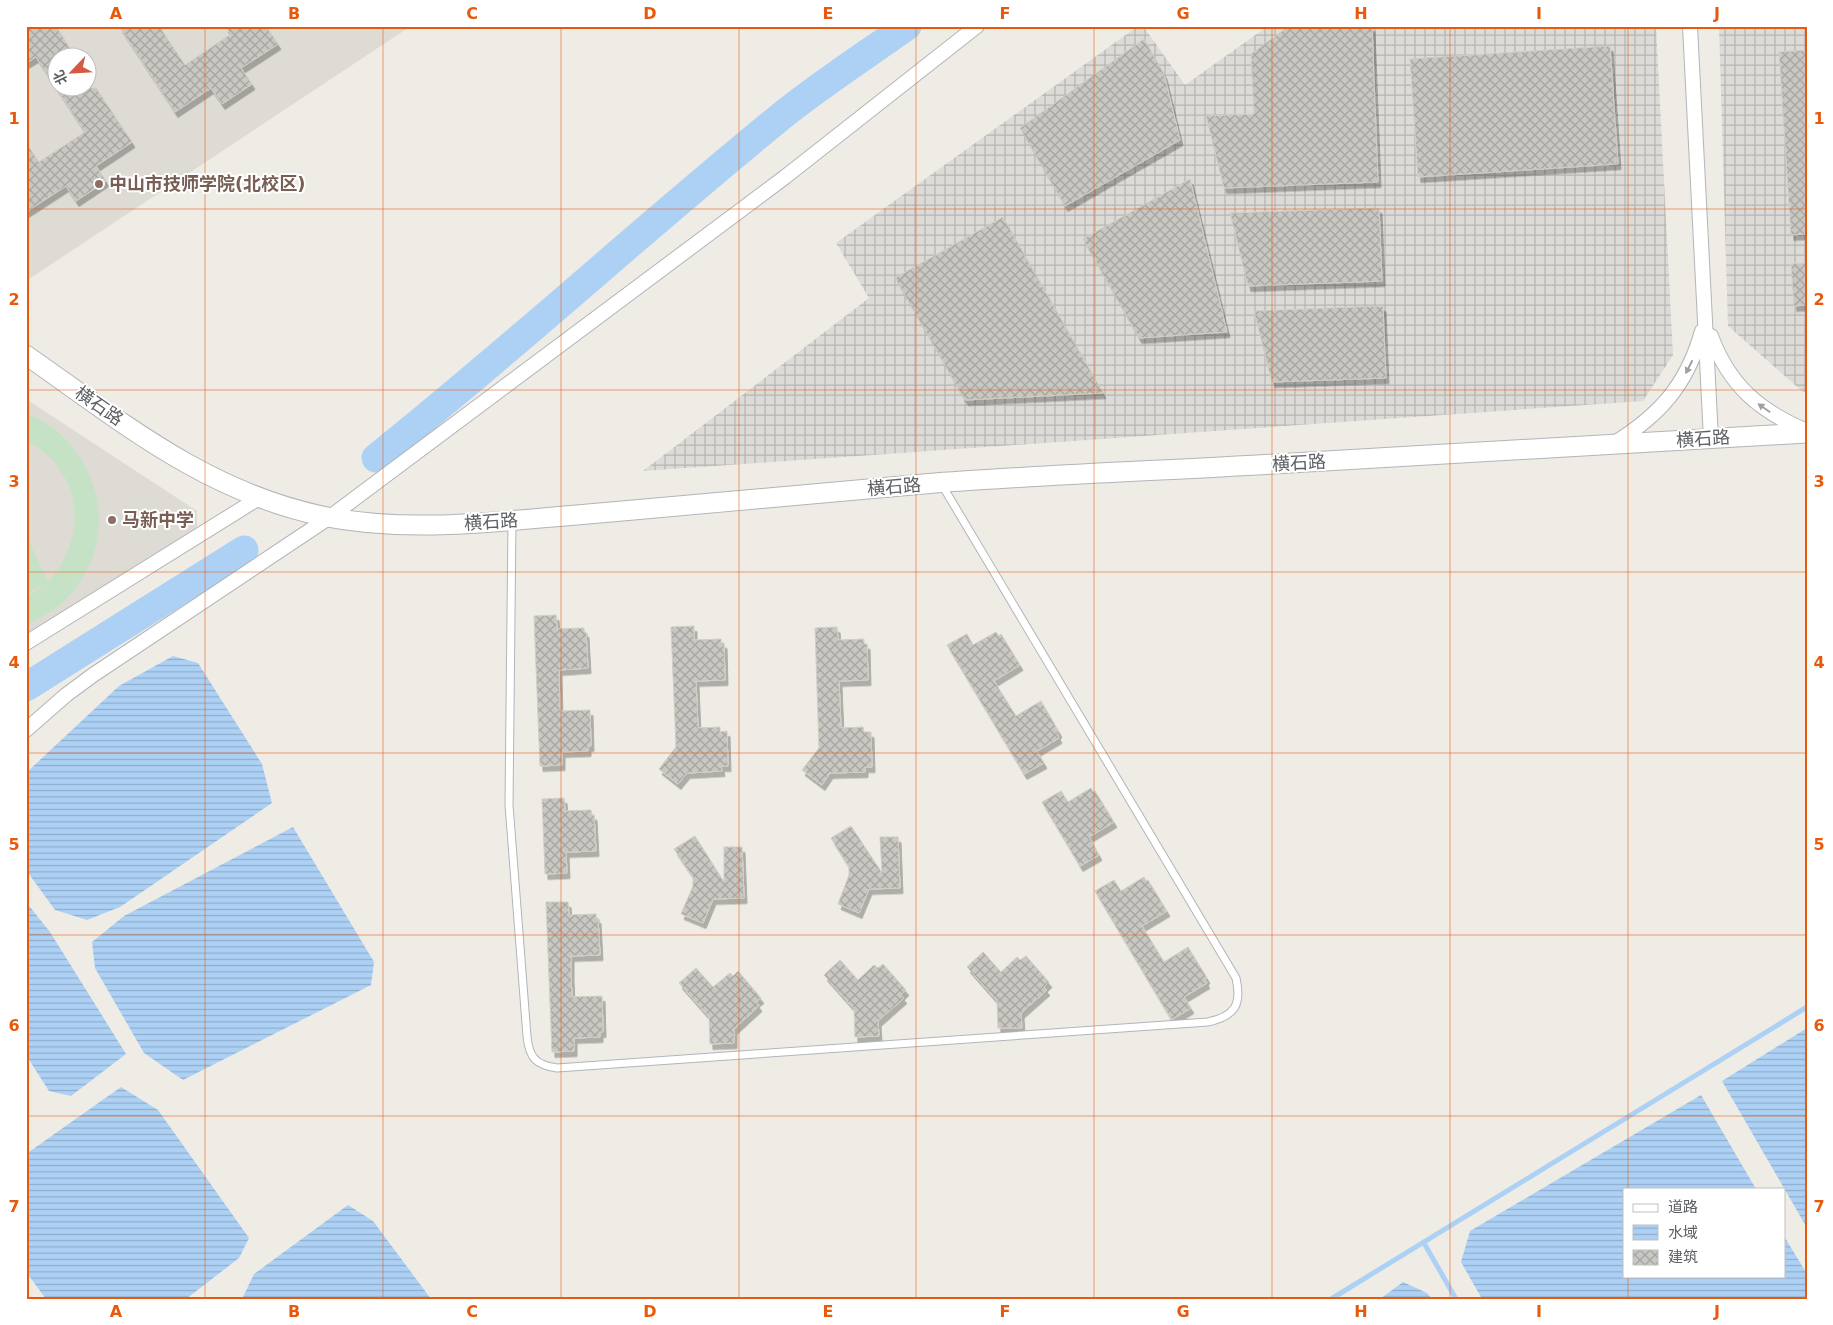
<svg xmlns="http://www.w3.org/2000/svg" width="1833" height="1325" font-family="'DejaVu Sans','Noto Sans SC',sans-serif">
	<style>
		.industrial { fill: url(#industrial-grid) }
		.education { fill: #dddbd4; fill-rule: evenodd }
		.pitch { fill: #c5e2c7 }
		.water { fill: url(#water-rules) }
		.lines { fill: none; stroke-linecap: round; stroke-linejoin: round }
		.stream { stroke: #add1f5; stroke-width: 5 }
		.river { stroke: #add1f5; stroke-width: 29 }
		.building { fill: url(#building-cross-hatch); stroke: #d2cec4; filter: url(#shadow) }
		.lane-casing { stroke: #b2b5b9; stroke-width: 9 }
		.street-casing { stroke: #b2b5b9; stroke-width: 16 }
		.secondary-casing { stroke: #b2b4b8; stroke-width: 21 }
		.lane { stroke: #fff; stroke-width: 7 }
		.street { stroke: #fff; stroke-width: 14 }
		.secondary { stroke: #fff; stroke-width: 19 }
		.oneway { fill: #9ea0a2 }
		.grid { fill: none; stroke: #e8590c; stroke-width: 1; stroke-opacity: 0.55 }
		.education-dot { fill: #8d6e63; stroke: #fff; stroke-width: 2 }
		.labels { text-anchor: middle; stroke-width: 4; stroke-linejoin: round; paint-order: stroke }
		.education-label { font-size: 18px; font-weight: bold; fill: #785e54; stroke: #fff; text-anchor: start }
		.street-label { font-size: 18px; fill: #5d6064; stroke: #fff }
		.neatline { fill: none; stroke: #e8590c; stroke-width: 2 }
		.grid-label { font-size: 16px; text-anchor: middle; font-weight: bold; fill: #e8590c }
	</style>
	<defs>
		<pattern id="industrial-grid" width="8" height="8" patternUnits="userSpaceOnUse" patternTransform="scale(1.25)"><rect width="8" height="8" fill="#dddbd7"/><path d="M0 4h8M4 0v8" fill="none" stroke="#b6b5b2"/></pattern>
		<pattern id="water-rules" width="6" height="5" patternUnits="userSpaceOnUse" patternTransform="scale(1.25)"><rect width="6" height="5" fill="#add1f5"/><path d="M0 2.5h6" fill="none" stroke="#90adca"/></pattern>
		<pattern id="building-cross-hatch" width="8" height="8" patternUnits="userSpaceOnUse" patternTransform="scale(1.25)"><rect width="8" height="8" fill="#c9c7c2"/><path d="M0 0l8 8M0 8l8-8" fill="none" stroke="#a6a5a1"/></pattern>
		<filter id="shadow"><feDropShadow dx="3" dy="5.5" stdDeviation="0" flood-color="#0004"/></filter>
	</defs>
	<rect width="100%" height="100%" fill="#eeece5"/>
	<path class="industrial" d="M1138,26H1143L1185,85L1268,26H1656L1673,355L1643,401L643,471L869,298L836,243Z
		M1719,26H1807V392H1803L1728,326Z"/>
	<path class="education" d="M26,26H411L26,281ZM58,58H88V88H58Z
		M26,399L197,511V529L26,648Z"/>
	<path class="pitch" d="M26,414C46,420 65,436 77,453C109,498 106,561 65,600C54,611 40,618 26,625V598L46,584L26,593V535L48,582C89,537 83,470 26,440Z"/>
	<path class="water" d="M173,656L198,663L262,764L272,803L120,907L87,920L55,910L26,870V773L119,686Z
		M293,827L374,962L371,985L183,1080L144,1053L95,968L92,942L124,916Z
		M26,902L50,932L126,1054L71,1096L49,1091L26,1055Z
		M1807,1028V1228L1722,1081Z
		M121,1087L158,1110L249,1238L239,1258L186,1299H46L26,1272V1154Z
		M1701,1095L1756,1189H1624V1276H1784V1236L1807,1274V1299H1482L1461,1262L1470,1231Z
		M348,1205L373,1221L431,1299H242L254,1274Z
		M1403,1282L1427,1293L1432,1299H1380Z"/>
	<g class="lines">
		<path class="stream" d="M1424,1243L1456,1299
			M1331,1299L1807,1007"/>
		<path class="river" d="M376,458C515,347 646,226 784,114C823,83 866,55 907,26
			M26,687L244,550"/>
	</g>
	<path class="building" d="M26,26H56L76,58H58V88H96L132,142L96,166L106,181L76,201L66,186L26,212V143L39,162L85,132L36,57L26,63Z
		M119,26H159L185,65L231,34L225,26H266L278,44L241,68L252,84L222,104L211,88L175,112Z
		M1289,26H1372L1378,182L1224,188L1206,116L1254,114L1251,54Z
		M1144,39L1164,74L1180,140L1065,206L1020,128Z
		M1610,46L1618,164L1418,177L1410,59Z
		M1807,50V234L1791,235L1779,52Z
		M1190,179L1227,332L1139,338L1083,239Z
		M1379,208L1382,281L1248,286L1230,213Z
		M1003,217L1103,393L965,400L895,278Z
		M1807,263V305L1794,306L1791,264Z
		M1383,306L1386,378L1272,382L1254,311Z
		M556,615L557,629L584,628V632H586L588,668L559,670L560,711L590,710L591,746H588V751L562,752V765L540,766L534,616Z
		M694,626V640L721,639V643H724L725,680L696,681L698,728L720,727V732L727,731L728,766H721L722,771L687,773L678,784L659,769L676,747L671,627Z
		M837,627L838,640L864,639V644H867L868,680L839,681L841,728L863,727L864,732H871L872,767H865V772L830,773L822,785L802,770L819,748L815,628Z
		M996,632L999,636L1001,634L1020,665L994,681L1016,716L1041,701L1059,732L1057,734L1059,738L1037,751L1044,763L1024,774L947,645L967,634L973,645Z
		M1091,788L1093,792L1095,791L1114,822L1089,837L1099,855L1080,866L1042,802L1061,791L1068,802Z
		M564,798L565,811L591,810L592,815H594L596,851L566,852L567,873L545,874L542,799Z
		M851,826L882,873L880,837H898L900,888L869,889L859,913L838,904L849,875V867L831,838Z
		M695,836L724,882V847H742L744,898L713,899L703,923L681,914L693,886V877L674,849Z
		M1144,877L1146,881L1148,880L1167,911L1142,926L1164,962L1188,947L1207,978L1205,980L1207,983L1184,997L1191,1008L1173,1019H1171L1095,891L1114,880L1121,891Z
		M546,902H568L569,915L596,914V918H598L600,955L571,956V976L572,997L602,996L603,1032H600V1037L574,1038V1051L552,1052Z
		M983,952L1001,972L1017,957L1020,960L1026,956L1049,982L1044,987L1047,990L1021,1013L1022,1028H998L997,1001L967,967Z
		M840,960L858,980L874,965L878,968L883,964L906,990L901,995L904,998L878,1021L879,1036L855,1037L854,1009L824,975Z
		M696,968L713,987L730,973L733,976L738,971L761,998L756,1002L759,1006L734,1029V1043L710,1044L709,1017L679,983Z"/>
	<g class="lines">
		<defs>
			<path id="lane" d="M512,520L509,805L527,1036C529,1058 536,1065 557,1068L1208,1022C1235,1016 1242,1005 1236,978L942,485"/>
			<path id="street" d="M1690,26L1711,439
				M1711,336C1729,385 1759,411 1807,431
				M1613,444C1660,415 1687,385 1702,331
				M26,643L259,498
				M26,730L66,695L93,675L330,517L785,177L977,26"/>
			<path id="secondary" d="M26,355C122,422 205,491 322,516C410,534 500,521 588,514C704,504 820,493 935,483C1042,475 1150,471 1257,465C1440,455 1623,444 1807,433"/>
		</defs>
		<use href="#lane" class="lane-casing"/>
		<use href="#street" class="street-casing"/>
		<use href="#secondary" class="secondary-casing"/>
		<use href="#lane" class="lane"/>
		<use href="#street" class="street"/>
		<use href="#secondary" class="secondary"/>
	</g>
	<defs><path id="oneway-solid" d="M-6-.8H1V-3.2L6.5 0L1 3.2V.8H-6Z" transform="scale(1.25)"/></defs>
	<g class="oneway">
		<use href="#oneway-solid" transform="translate(1689 367) rotate(117)"/>
		<use href="#oneway-solid" transform="translate(1764 408) rotate(-145)"/>
	</g>
	<path class="grid" d="M205,26V1299M383,26V1299M561,26V1299M739,26V1299M916,26V1299M1094,26V1299M1272,26V1299M1450,26V1299M1628,26V1189M26,209H1807M26,390H1807M26,572H1807M26,753H1807M26,935H1807M26,1116H1807M1628,1276V1299"/>
	<g class="education-dot">
		<circle cx="99" cy="184" r="5"/>
		<circle cx="112" cy="520" r="5"/>
	</g>
	<g class="labels">
		<g class="education-label">
			<text x="109" y="190">中山市技师学院(北校区)</text>
			<text x="122" y="526">马新中学</text>
		</g>
		<g class="street-label">
			<text transform="translate(99 406) rotate(35)" y="6">横石路</text>
			<text transform="translate(1703 439) rotate(-4)" y="6">横石路</text>
			<text transform="translate(1299 463) rotate(-3)" y="6">横石路</text>
			<text transform="translate(894 487) rotate(-5)" y="6">横石路</text>
			<text transform="translate(491 522) rotate(-4)" y="6">横石路</text>
		</g>
	</g>
	<rect width="1833" height="1325" fill="none" stroke="#ffffff" stroke-width="55"/>
	<rect x="1623" y="1188" width="162" height="90" fill="#ffffff" stroke="#bebfc1"/>
	<rect x="1633" y="1204" width="25" height="8" fill="#ffffff" stroke="#bebfc1"/>
	<text x="1668" y="1212" font-size="15" fill="#5d6064">道路</text>
	<rect x="1633" y="1225" width="25" height="15" fill="url(#water-rules)" stroke="#bebfc1"/>
	<text x="1668" y="1238" font-size="15" fill="#5d6064">水域</text>
	<rect x="1633" y="1250" width="25" height="15" fill="url(#building-cross-hatch)" stroke="#bebfc1"/>
	<text x="1668" y="1262" font-size="15" fill="#5d6064">建筑</text>
	<g transform="translate(72 72) rotate(245)"><circle r="24" fill="#ffffff" stroke="#bebfc1"/>
	<path d="M0-4L9 19L0 12L-9 19Z" fill="#d65943"/>
	<text y="-8" font-size="14" font-weight="bold" text-anchor="middle" fill="#5d6064">北</text>
	</g>
	<rect x="28" y="28" width="1778" height="1270" class="neatline"/>
	<g class="grid-label">
		<text x="116" y="19">A</text>
		<text x="294" y="19">B</text>
		<text x="472" y="19">C</text>
		<text x="650" y="19">D</text>
		<text x="828" y="19">E</text>
		<text x="1005" y="19">F</text>
		<text x="1183" y="19">G</text>
		<text x="1361" y="19">H</text>
		<text x="1539" y="19">I</text>
		<text x="1717" y="19">J</text>
		<text x="14" y="124">1</text>
		<text x="1819" y="124">1</text>
		<text x="14" y="305">2</text>
		<text x="1819" y="305">2</text>
		<text x="14" y="487">3</text>
		<text x="1819" y="487">3</text>
		<text x="14" y="668">4</text>
		<text x="1819" y="668">4</text>
		<text x="14" y="850">5</text>
		<text x="1819" y="850">5</text>
		<text x="14" y="1031">6</text>
		<text x="1819" y="1031">6</text>
		<text x="14" y="1212">7</text>
		<text x="1819" y="1212">7</text>
		<text x="116" y="1317">A</text>
		<text x="294" y="1317">B</text>
		<text x="472" y="1317">C</text>
		<text x="650" y="1317">D</text>
		<text x="828" y="1317">E</text>
		<text x="1005" y="1317">F</text>
		<text x="1183" y="1317">G</text>
		<text x="1361" y="1317">H</text>
		<text x="1539" y="1317">I</text>
		<text x="1717" y="1317">J</text>
	</g>
</svg>
